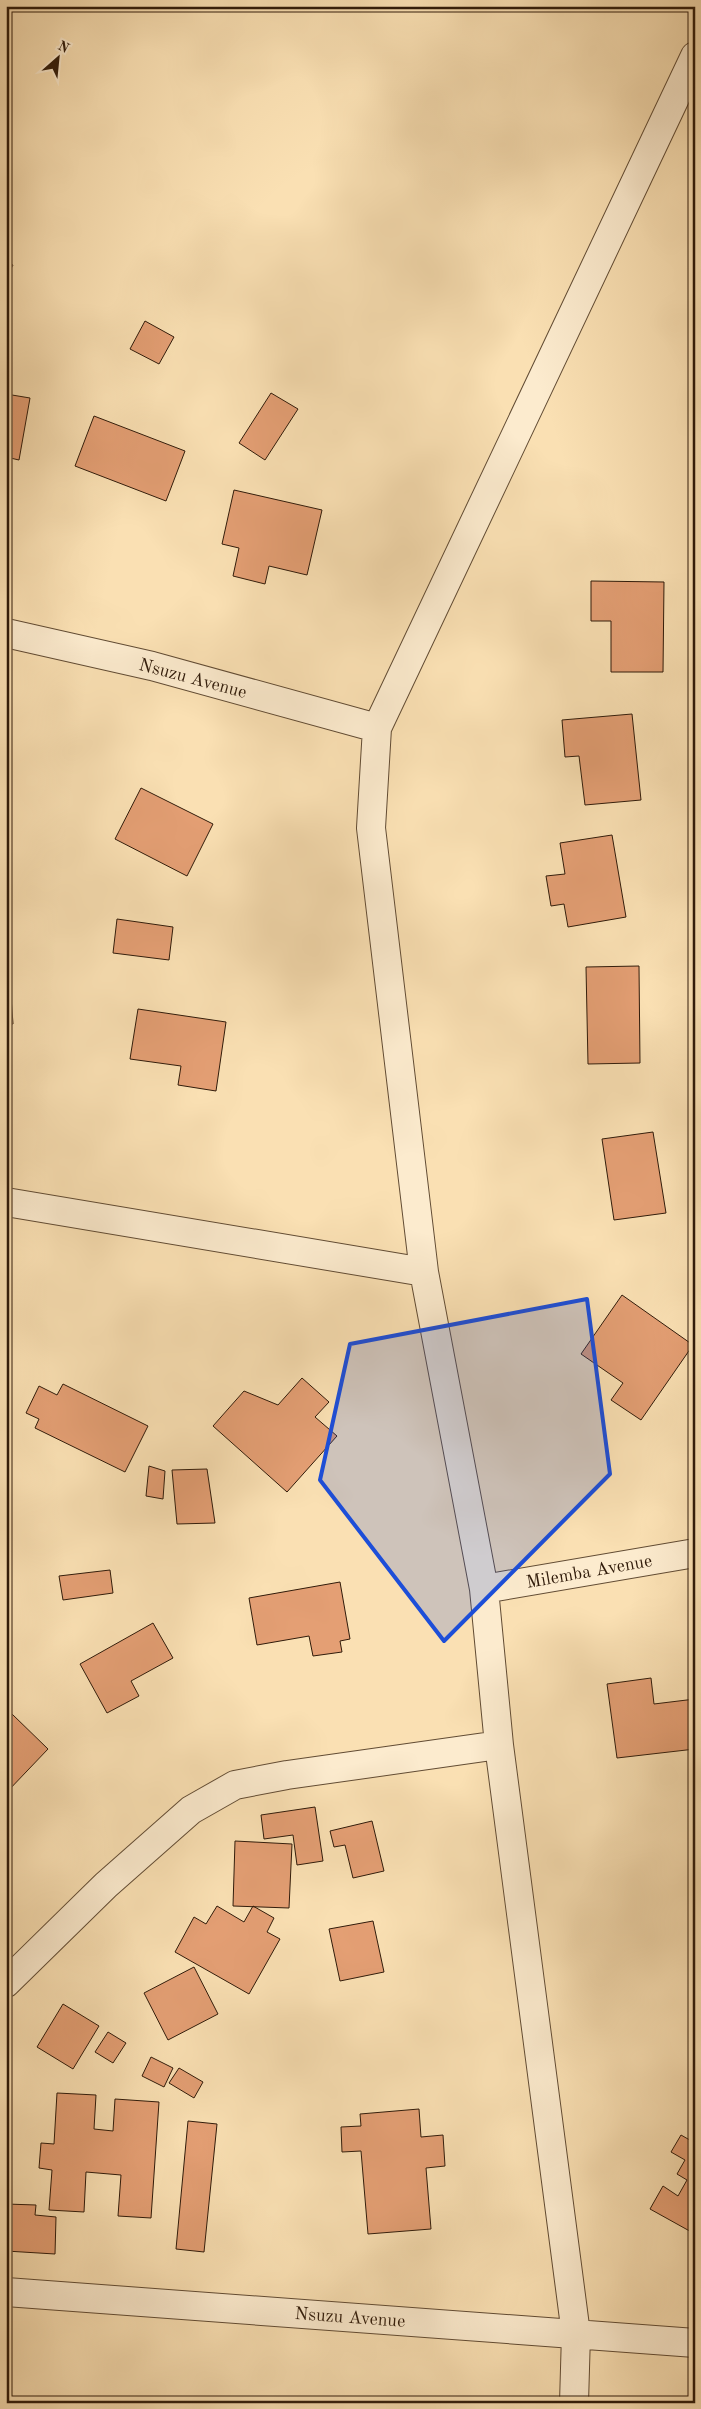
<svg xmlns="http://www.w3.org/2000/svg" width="701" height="2409" font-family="'Old Standard TT',serif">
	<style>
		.building { fill: #e49f74; stroke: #301b0a }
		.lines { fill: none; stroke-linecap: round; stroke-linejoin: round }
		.street-casing { stroke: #624c34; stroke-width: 30 }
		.street { stroke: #fcebce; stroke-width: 28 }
		.marked { fill: #1d4ed8; fill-opacity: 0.2; stroke: #1d4ed8; stroke-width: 4; stroke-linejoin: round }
		.labels { text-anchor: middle; stroke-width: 4.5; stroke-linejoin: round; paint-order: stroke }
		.street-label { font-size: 18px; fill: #301b0a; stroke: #fcebce }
	</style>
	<rect width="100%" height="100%" fill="#fae0b3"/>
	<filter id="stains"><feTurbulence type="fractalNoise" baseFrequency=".004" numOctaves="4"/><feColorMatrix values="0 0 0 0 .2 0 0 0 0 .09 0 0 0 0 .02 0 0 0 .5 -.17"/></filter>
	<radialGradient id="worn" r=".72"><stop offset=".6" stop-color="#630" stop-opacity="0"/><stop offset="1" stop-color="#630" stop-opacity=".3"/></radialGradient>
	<path class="building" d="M6,262L13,265L6,278Z
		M145,321L174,337L159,364L130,349Z
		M271,393L298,409L265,460L239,443Z
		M6,394L30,398L19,460L6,457Z
		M94,416L185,451L166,501L75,466Z
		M234,490L322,510L307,575L269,566L265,584L233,576L239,548L222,544Z
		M591,581L664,582L663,672H611V621H591Z
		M632,714L641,800L585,805L579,756L565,757L562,720Z
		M141,788L213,824L187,876L115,839Z
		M612,835L626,917L568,927L564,904L551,906L546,876L565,874L560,843Z
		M117,919L173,927L169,960L113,953Z
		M691,960H695V987Z
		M639,966L640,1063L588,1064L586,967Z
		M9,969L13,1024H6V970Z
		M138,1009L226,1022L216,1091L178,1085L181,1066L130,1059Z
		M653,1132L666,1213L614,1220L602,1139Z
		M622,1295L693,1345L641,1420L611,1400L623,1383L581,1354Z
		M302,1378L329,1402L315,1417L337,1436L287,1492L213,1426L244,1391L278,1405Z
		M63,1384L148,1426L125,1472L35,1428L39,1419L26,1413L39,1386L57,1395Z
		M149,1466L165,1471L163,1499L146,1496Z
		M207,1469L215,1523L177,1524L172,1470Z
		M110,1570L113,1593L63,1600L59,1576Z
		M340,1582L350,1639L340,1641L342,1652L313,1656L309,1636L257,1645L249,1598Z
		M153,1623L173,1658L131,1681L139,1696L107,1713L80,1664Z
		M651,1678L654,1704L695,1699V1749L617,1758L607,1684Z
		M12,1714L48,1749L6,1793V1720Z
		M315,1807L323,1861L297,1865L293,1835L264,1839L261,1815Z
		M372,1821L384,1871L353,1878L345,1845L334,1847L330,1831Z
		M235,1841L292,1844L289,1908L233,1906Z
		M217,1906L244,1922L253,1906L274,1918L267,1932L280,1939L249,1994L175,1952L194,1917L206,1924Z
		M373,1921L384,1972L340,1981L329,1929Z
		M194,1967L218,2014L168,2040L144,1993Z
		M63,2004L99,2026L73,2069L37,2047Z
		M108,2032L126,2043L113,2063L95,2052Z
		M151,2057L173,2068L164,2087L142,2076Z
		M179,2068L203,2082L194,2098L169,2083Z
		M57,2093L96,2095L94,2129L113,2131L115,2099L159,2102L151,2218L118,2216L121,2175L86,2172L84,2212L49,2210L52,2170L39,2168L41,2143L54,2144Z
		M419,2109L421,2137L443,2135L445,2166L426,2168L431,2229L368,2234L361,2151L342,2152L341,2127L361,2126L360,2114Z
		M188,2121L217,2124L204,2252L176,2249Z
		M681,2135L695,2143V2234L650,2209L663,2186L678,2196L687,2180L677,2174L685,2160L671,2152Z
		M6,2204L36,2205L35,2215L56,2217L55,2254L6,2251Z"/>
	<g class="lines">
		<defs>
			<path id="street" d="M6,633L152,666L377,728
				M6,1202L424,1272
				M484,1589L695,1553
				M6,1983L106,1885L191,1810L235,1785L287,1775L499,1745
				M6,2292L695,2343
				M574,2403L576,2334L499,1745L484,1589L424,1272L371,828L377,728L695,56"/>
		</defs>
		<use href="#street" class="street-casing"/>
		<use href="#street" class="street"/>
	</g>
	<path class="marked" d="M587,1299L610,1474L444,1641L320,1480L350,1344Z"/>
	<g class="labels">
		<g class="street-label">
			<text transform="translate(193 678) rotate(15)" y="6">Nsuzu Avenue</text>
			<text transform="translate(589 1571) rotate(-10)" y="6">Milemba Avenue</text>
			<text transform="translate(350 2317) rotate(4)" y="6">Nsuzu Avenue</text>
		</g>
	</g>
	<rect width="701" height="2409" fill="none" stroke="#fae0b3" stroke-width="25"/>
	<rect x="8" y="8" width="686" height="2394" fill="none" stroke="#301b0a" stroke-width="2.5"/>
	<rect x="12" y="12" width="676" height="2384" fill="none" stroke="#301b0a"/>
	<g transform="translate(58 58) rotate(27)" stroke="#fcebce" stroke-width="4" paint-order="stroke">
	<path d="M0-4L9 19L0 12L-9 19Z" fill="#301b0a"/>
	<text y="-8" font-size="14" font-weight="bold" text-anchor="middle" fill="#301b0a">N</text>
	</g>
	<rect width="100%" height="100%" filter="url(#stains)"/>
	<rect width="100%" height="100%" fill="url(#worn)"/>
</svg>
